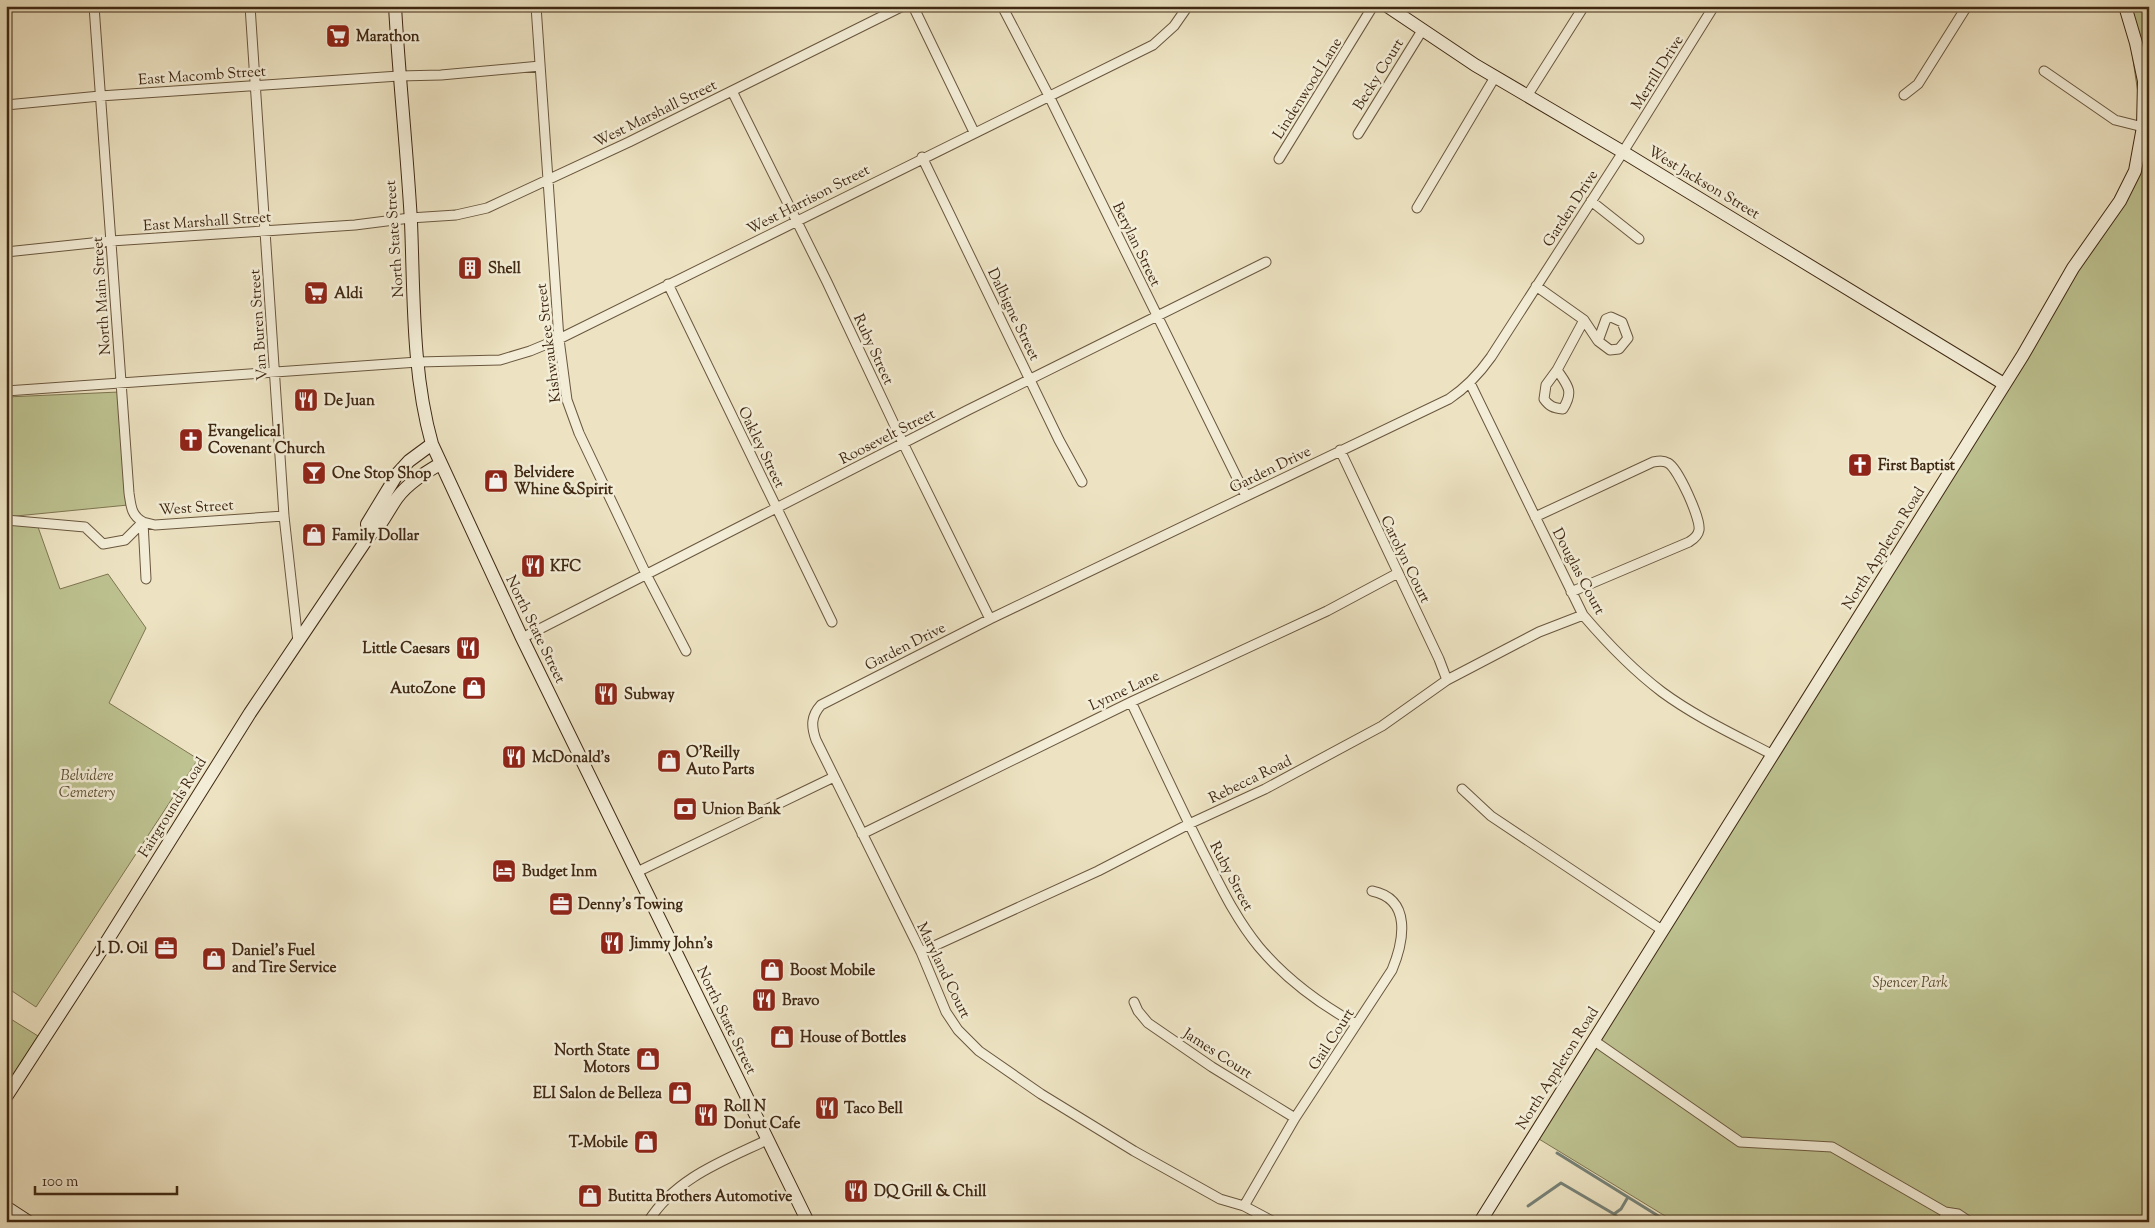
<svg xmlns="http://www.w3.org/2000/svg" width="2155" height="1228" font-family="'Sorts Mill Goudy',serif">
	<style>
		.green { fill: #bdc290; stroke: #7e7551 }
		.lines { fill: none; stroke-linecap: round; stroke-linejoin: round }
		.stream { stroke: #768177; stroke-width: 3 }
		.street-casing { stroke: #6a573e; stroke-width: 11 }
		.secondary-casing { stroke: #3f2812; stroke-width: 14 }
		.street { stroke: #f3edd7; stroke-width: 9 }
		.secondary { stroke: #f3edd7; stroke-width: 12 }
		.labels { text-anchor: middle; stroke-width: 5; stroke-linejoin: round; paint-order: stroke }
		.poi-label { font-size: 15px; font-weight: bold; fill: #3f2812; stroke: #f3edd7; text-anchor: start }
		.street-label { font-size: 15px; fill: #3f2812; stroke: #f3edd7 }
		.park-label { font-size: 15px; font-style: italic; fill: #5e4e32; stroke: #f3edd7 }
	</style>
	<rect width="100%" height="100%" fill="#ede3c2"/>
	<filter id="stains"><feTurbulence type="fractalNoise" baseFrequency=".004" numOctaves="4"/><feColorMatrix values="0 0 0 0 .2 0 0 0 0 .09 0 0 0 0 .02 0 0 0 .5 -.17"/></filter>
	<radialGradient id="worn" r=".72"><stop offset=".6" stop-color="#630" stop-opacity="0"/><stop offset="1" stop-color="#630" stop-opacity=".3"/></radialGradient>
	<path class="green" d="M2125,6H2149V1222H1675L1534,1136L2120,201L2143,127Z
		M119,392L128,505L6,517V397Z
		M6,523L38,527L60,589L108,574L146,628L109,703L198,759L36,1007L6,987Z
		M6,1016L38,1036L6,1086Z"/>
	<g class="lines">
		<path class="stream" d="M1557,1153L1668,1222
			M1528,1206L1561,1183L1614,1214L1622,1222
			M1614,1214L1621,1209L1628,1197"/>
		<defs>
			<path id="street" d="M94,6L129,493C131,506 131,515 143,522L146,579
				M250,6L284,516L298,642
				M536,6L559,339L567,400L579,433L647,576L686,651
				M913,6L974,132
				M1002,6L1049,96L1246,496
				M2044,71L2115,120L2143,127
				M732,91L827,282L903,443L990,619
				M1904,95L1918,84L1967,6
				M1527,96L1584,6
				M6,105L100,96L399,76L441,75L540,66
				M1358,134L1423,29
				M922,157L1059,440L1082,482
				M1279,159L1373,6
				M1591,201L1639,239
				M1417,208L1495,77
				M6,252L111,241L355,225L410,218L456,215L487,208L629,142L903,6
				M668,284L832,622
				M1536,286L1584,320L1598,341
				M1611,317L1622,322L1628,338L1619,349L1610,350L1598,341L1606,319Z
				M1557,370C1568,386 1574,391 1563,409C1553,408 1549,406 1544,399L1546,385Z
				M1557,370L1584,320
				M1470,383L1583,615C1607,643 1633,670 1662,692C1696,717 1735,735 1771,754
				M6,391L418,362L500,360L530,351L559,339L1153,45L1174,26L1188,6
				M1340,450L1439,659L1447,680
				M1535,517L1653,462C1658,461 1663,460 1668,463C1678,468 1701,519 1699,530C1698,536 1694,539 1689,542L1571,592
				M6,520L85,527L103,544L125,540L143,522L155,525L284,516
				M522,638L968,410L1266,262
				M1131,702C1155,752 1178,802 1203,852C1220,885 1235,918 1259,947C1286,979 1320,1004 1356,1024
				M1462,789L1491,816L1662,930
				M862,834L1131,702L1327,611L1398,573
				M637,872L834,777
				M921,952L1098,871L1189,824L1265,789L1382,726L1447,680L1539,632L1583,615
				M1134,1002L1138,1011L1148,1023L1212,1067L1295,1118
				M1593,1040L1740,1142L1832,1147L1945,1212
				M1244,1206L1295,1118L1392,970C1404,941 1412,899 1372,891
				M648,1222C675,1178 723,1161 767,1140
				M1274,1222L1244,1206L1220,1199L1134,1151L1041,1094L979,1051L958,1030L946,1012L921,952L816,740C811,726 811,716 821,705L990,619L1449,399C1467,387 1479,374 1491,357L1623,152L1714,6
				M1944,1222L1945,1212L1958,1214L1970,1222"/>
			<path id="secondary" d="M395,6C399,78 407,150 411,222C414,296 412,373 432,444L522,638L808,1222
				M1387,6L1475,65L1623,152L2004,384
				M369,536L367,524L398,473L409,461L432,444
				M6,1097L102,949L250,713L369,536C382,526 387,512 397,498C408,483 425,473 440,464
				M6,1207L29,1222
				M1480,1222L2023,355L2073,268L2120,201L2135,171L2143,127L2144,81L2136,43L2125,6"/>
		</defs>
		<use href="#street" class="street-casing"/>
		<use href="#secondary" class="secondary-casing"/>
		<use href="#street" class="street"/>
		<use href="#secondary" class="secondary"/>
	</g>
	<defs>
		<symbol id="supermarket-square" viewBox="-11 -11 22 22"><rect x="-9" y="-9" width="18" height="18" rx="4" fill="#8f2418" stroke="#f3edd7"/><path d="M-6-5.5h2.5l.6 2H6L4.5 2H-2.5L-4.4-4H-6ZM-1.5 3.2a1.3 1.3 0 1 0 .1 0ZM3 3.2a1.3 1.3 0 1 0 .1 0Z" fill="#fff"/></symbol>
		<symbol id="building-square" viewBox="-11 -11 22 22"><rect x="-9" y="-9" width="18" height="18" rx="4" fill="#8f2418" stroke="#f3edd7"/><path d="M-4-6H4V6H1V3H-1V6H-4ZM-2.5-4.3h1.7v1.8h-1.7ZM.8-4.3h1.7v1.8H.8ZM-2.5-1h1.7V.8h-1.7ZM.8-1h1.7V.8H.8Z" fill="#fff"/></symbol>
		<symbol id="restaurant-square" viewBox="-11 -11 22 22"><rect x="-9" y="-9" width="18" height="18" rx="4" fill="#8f2418" stroke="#f3edd7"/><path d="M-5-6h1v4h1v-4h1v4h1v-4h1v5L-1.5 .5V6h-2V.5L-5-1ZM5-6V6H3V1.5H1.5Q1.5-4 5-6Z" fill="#fff"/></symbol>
		<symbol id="church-square" viewBox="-11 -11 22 22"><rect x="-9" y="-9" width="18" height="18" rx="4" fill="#8f2418" stroke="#f3edd7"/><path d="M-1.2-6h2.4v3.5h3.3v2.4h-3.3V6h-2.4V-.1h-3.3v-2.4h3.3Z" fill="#fff"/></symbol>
		<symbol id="bar-square" viewBox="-11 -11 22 22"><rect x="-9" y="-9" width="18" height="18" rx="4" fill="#8f2418" stroke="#f3edd7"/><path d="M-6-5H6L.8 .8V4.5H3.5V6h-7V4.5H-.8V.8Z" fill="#fff"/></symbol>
		<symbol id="shop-square" viewBox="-11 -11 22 22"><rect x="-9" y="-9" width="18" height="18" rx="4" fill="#8f2418" stroke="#f3edd7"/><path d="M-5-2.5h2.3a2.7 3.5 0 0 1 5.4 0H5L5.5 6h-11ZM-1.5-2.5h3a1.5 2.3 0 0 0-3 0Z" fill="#fff"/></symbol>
		<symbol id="bank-square" viewBox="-11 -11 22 22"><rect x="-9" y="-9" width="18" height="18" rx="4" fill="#8f2418" stroke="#f3edd7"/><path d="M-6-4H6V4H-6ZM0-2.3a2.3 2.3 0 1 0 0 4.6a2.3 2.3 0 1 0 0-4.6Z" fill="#fff"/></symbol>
		<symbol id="hotel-square" viewBox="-11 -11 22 22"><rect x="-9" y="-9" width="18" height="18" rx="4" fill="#8f2418" stroke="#f3edd7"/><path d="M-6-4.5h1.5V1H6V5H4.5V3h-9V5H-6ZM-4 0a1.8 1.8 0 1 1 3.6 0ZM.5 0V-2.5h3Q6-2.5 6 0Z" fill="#fff"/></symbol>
		<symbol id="office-square" viewBox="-11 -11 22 22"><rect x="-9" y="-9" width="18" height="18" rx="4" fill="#8f2418" stroke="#f3edd7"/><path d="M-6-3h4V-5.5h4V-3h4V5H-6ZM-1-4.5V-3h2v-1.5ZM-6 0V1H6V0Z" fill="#fff"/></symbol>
	</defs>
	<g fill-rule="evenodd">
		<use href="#supermarket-square" x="324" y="22" width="28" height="28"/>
		<use href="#building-square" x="456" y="254" width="28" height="28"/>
		<use href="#supermarket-square" x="302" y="279" width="28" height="28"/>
		<use href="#restaurant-square" x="292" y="386" width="28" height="28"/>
		<use href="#church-square" x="177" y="426" width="28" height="28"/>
		<use href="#church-square" x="1846" y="451" width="28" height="28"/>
		<use href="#bar-square" x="300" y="459" width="28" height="28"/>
		<use href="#shop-square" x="482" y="467" width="28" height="28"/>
		<use href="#shop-square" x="300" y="521" width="28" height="28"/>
		<use href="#restaurant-square" x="519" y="552" width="28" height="28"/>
		<use href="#restaurant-square" x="454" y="634" width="28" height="28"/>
		<use href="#shop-square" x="460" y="674" width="28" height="28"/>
		<use href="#restaurant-square" x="592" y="680" width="28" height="28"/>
		<use href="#restaurant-square" x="500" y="743" width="28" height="28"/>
		<use href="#shop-square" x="655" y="747" width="28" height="28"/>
		<use href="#bank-square" x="671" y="795" width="28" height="28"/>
		<use href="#hotel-square" x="490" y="857" width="28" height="28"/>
		<use href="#office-square" x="547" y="890" width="28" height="28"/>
		<use href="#restaurant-square" x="598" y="929" width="28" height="28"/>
		<use href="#office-square" x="152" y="934" width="28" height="28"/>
		<use href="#shop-square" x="200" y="945" width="28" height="28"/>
		<use href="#shop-square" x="758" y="956" width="28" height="28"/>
		<use href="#restaurant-square" x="750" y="986" width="28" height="28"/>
		<use href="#shop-square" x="768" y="1023" width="28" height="28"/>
		<use href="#shop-square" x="634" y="1045" width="28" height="28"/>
		<use href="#shop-square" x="666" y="1079" width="28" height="28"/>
		<use href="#restaurant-square" x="813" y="1094" width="28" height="28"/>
		<use href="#restaurant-square" x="692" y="1101" width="28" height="28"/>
		<use href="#shop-square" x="632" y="1128" width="28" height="28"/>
		<use href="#restaurant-square" x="842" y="1177" width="28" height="28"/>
		<use href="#shop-square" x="576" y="1182" width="28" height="28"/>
	</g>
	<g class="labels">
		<g class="poi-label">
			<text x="356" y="41">Marathon</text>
			<text x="488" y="273">Shell</text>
			<text x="334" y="298">Aldi</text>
			<text x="324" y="405">De Juan</text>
			<text x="208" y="436">Evangelical<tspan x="208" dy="17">Covenant Church</tspan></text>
			<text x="1878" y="470">First Baptist</text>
			<text x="514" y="477">Belvidere<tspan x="514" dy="17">Whine &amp;Spirit</tspan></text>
			<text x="332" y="478">One Stop Shop</text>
			<text x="332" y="540">Family Dollar</text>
			<text x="550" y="571">KFC</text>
			<text x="450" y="653" text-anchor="end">Little Caesars</text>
			<text x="456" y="693" text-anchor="end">AutoZone</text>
			<text x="624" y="699">Subway</text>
			<text x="686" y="757">O'Reilly<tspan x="686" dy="17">Auto Parts</tspan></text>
			<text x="532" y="762">McDonald's</text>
			<text x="702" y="814">Union Bank</text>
			<text x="522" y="876">Budget Inm</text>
			<text x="578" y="909">Denny's Towing</text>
			<text x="630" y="948">Jimmy John's</text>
			<text x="148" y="953" text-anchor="end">J. D. Oil</text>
			<text x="232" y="955">Daniel's Fuel<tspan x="232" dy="17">and Tire Service</tspan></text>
			<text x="790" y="975">Boost Mobile</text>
			<text x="782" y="1005">Bravo</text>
			<text x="800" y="1042">House of Bottles</text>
			<text x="630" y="1055" text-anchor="end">North State<tspan x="630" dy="17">Motors</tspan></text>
			<text x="662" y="1098" text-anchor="end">ELI Salon de Belleza</text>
			<text x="724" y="1111">Roll N<tspan x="724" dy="17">Donut Cafe</tspan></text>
			<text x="844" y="1113">Taco Bell</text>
			<text x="628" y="1147" text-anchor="end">T-Mobile</text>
			<text x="874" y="1196">DQ Grill &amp; Chill</text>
			<text x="608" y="1201">Butitta Brothers Automotive</text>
		</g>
		<g class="street-label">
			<text transform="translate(1657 72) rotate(-58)" y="5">Merrill Drive</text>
			<text transform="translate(1378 74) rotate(-58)" y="5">Becky Court</text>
			<text transform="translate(202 75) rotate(-4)" y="5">East Macomb Street</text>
			<text transform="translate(1307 88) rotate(-58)" y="5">Lindenwood Lane</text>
			<text transform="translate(655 113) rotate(-26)" y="5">West Marshall Street</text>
			<text transform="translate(1704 182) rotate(31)" y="5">West Jackson Street</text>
			<text transform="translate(808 199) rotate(-27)" y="5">West Harrison Street</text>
			<text transform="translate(1570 208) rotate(-57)" y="5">Garden Drive</text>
			<text transform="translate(207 221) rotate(-4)" y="5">East Marshall Street</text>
			<text transform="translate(394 239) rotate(-94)" y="5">North State Street</text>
			<text transform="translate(1137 244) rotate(64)" y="5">Berylan Street</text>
			<text transform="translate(101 296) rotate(-94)" y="5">North Main Street</text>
			<text transform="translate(1014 314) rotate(64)" y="5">Dalbigne Street</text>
			<text transform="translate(258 325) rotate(-94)" y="5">Van Buren Street</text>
			<text transform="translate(548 343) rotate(-97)" y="5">Kishwaukee Street</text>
			<text transform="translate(874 349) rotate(65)" y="5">Ruby Street</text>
			<text transform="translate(887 436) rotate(-27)" y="5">Roosevelt Street</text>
			<text transform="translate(762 447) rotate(64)" y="5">Oakley Street</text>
			<text transform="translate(1270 469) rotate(-26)" y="5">Garden Drive</text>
			<text transform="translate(196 507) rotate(-4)" y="5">West Street</text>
			<text transform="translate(1883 548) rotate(-58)" y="5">North Appleton Road</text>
			<text transform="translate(1406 559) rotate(64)" y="5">Carolyn Court</text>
			<text transform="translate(1579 571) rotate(62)" y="5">Douglas Court</text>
			<text transform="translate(536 629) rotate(64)" y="5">North State Street</text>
			<text transform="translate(905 646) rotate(-27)" y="5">Garden Drive</text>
			<text transform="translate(1124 690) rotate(-25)" y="5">Lynne Lane</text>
			<text transform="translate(1250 779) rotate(-26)" y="5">Rebecca Road</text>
			<text transform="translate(172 807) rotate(-58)" y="5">Fairgrounds Road</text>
			<text transform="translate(1232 876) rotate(62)" y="5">Ruby Street</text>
			<text transform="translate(944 970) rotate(64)" y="5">Maryland Court</text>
			<text transform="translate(727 1020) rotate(64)" y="5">North State Street</text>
			<text transform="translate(1331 1039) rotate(-57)" y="5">Gail Court</text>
			<text transform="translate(1218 1053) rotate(33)" y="5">James Court</text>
			<text transform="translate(1557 1068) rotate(-58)" y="5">North Appleton Road</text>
		</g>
		<g class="park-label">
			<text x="87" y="780">Belvidere<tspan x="87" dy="17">Cemetery</tspan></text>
			<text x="1910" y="987">Spencer Park</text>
		</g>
	</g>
	<rect width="2155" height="1228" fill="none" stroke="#ede3c2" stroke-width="25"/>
	<rect x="8" y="8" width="2140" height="1213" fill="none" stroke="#3f2812" stroke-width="2.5"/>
	<rect x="12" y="12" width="2130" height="1203" fill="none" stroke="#3f2812"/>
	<path d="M35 1186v8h142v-8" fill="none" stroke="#3f2812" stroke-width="2.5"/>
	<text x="42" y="1186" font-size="15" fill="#3f2812" stroke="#f3edd7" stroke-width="4" paint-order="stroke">100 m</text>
	<rect width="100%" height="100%" filter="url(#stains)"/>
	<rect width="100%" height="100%" fill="url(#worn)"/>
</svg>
